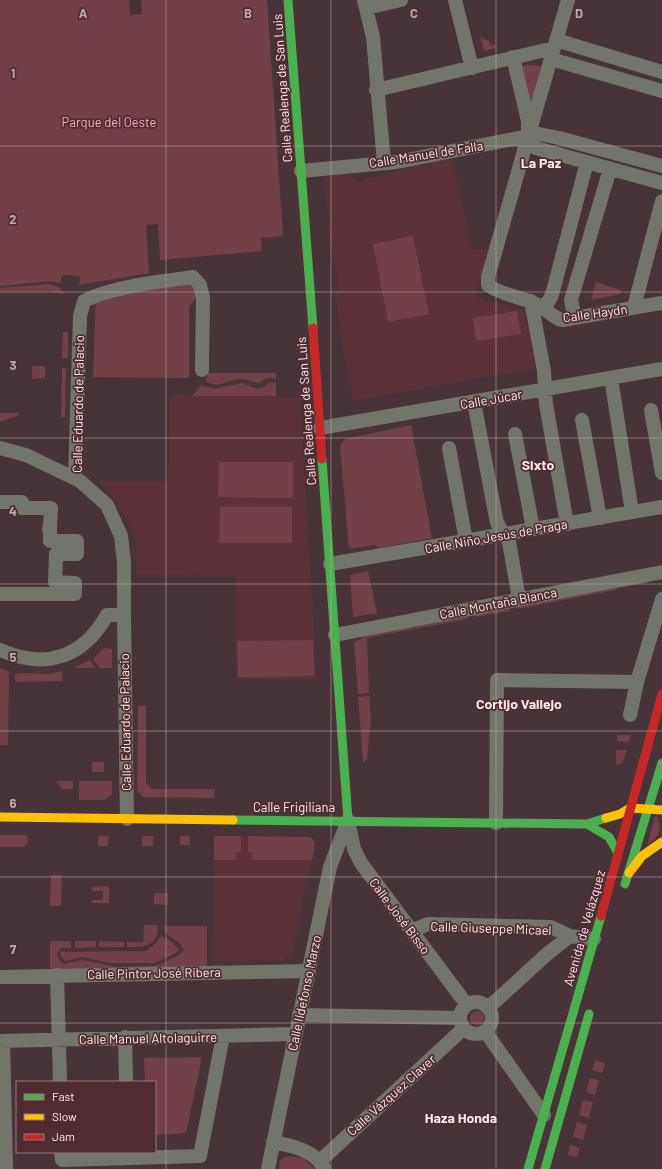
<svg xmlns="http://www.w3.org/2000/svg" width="662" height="1169" font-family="Barlow,sans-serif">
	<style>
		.built { fill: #5b3239 }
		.green { fill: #724048 }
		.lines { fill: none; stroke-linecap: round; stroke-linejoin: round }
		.street { stroke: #72756c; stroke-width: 14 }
		.fast { stroke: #4caf50; stroke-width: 9 }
		.slow { stroke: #ffc107; stroke-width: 9 }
		.jam { stroke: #c62828; stroke-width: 9 }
		.grid { fill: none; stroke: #bdaaac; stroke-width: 1; stroke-opacity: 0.55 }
		.labels { text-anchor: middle; stroke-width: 3.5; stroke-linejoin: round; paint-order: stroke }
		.street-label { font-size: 13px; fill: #fce9eb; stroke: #502c32 }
		.park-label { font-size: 13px; fill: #f5b2bb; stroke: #502c32 }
		.neighbourhood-label { font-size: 14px; font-weight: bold; fill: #fce9eb; stroke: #502c32 }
		.grid-label { font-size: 13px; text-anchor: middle; font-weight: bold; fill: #bdaaac; stroke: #502c32; stroke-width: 3.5; stroke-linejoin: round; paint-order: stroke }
	</style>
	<rect width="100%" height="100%" fill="#483438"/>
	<path class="built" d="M448,159L453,162L472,249L488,250L475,297L525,311L535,368L353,401L340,329L335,291L339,290L327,223L331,222L322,177L349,173L358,181L401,171L406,166Z
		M170,395L300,397L317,679H236V576L137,575V545L131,525L114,498L98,481H169Z
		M214,836L310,837L314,839L315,844L293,952L284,960L213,961Z"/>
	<path class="green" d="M0,0H129L130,15L142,14L141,0H267L283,236L261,238L262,251L160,260L158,224L146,225L149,273L79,285L80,276L62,275L60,284L53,281L0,286Z
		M480,37L489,41L491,45L494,44L496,48L484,51Z
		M531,65L541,66L530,106L520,66Z
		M413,236L429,314L388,322L373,244Z
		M596,282L621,290L620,294L591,300Z
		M190,283L195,288L196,298L189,307V378L93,377L96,297Z
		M50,284L59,287L65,294L54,293L53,291H0V288Z
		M517,311L521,334L476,341L473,318Z
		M63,332H68V358H62Z
		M32,366H45V378L32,379Z
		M62,368H66L65,417H61Z
		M208,373H276V380C269,376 265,379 259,383C253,382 246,379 240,379C228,379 217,390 206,381Z
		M276,382V396H192L201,386H204L215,389L242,383L257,389L262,388L269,383Z
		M0,413H19V415L0,422Z
		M411,425L432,538L379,548L374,545L349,549L340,446L345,439Z
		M219,462H293V498L218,497Z
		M220,507H292V543H219Z
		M368,571L377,613L353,617L350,575Z
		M617,588L616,590L517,609V607Z
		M510,609V611L476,617L475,615Z
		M467,617L468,619L415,629V627Z
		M412,627L413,629L367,638L369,693L358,694L354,642L367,636Z
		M313,640L314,676L238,677L237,641Z
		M104,648L112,649V668H100L93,659Z
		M90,660L95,668H75V667Z
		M0,668L9,671L8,745H0Z
		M62,671L63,681L15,682V675L18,673L49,674Z
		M369,696L371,718L367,759L363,763L358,697Z
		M138,706H146V783L152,789H215L214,798L143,797L137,790Z
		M617,735H631L629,742L617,741Z
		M616,750H627L622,764H616Z
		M92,762H104V772H92Z
		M57,781H73V789H63L56,782Z
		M79,781H112V794L104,800H79Z
		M655,816L658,817C662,831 659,837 647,845Z
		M0,835H27L28,843L24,847H0Z
		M98,836H109L108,846H98Z
		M142,836H153V846H142Z
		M180,836H190V845H180Z
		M214,836H241V852H236V860H214Z
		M248,836L310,837C318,842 314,852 312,860H252V852H248Z
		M51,875H62L61,906H50Z
		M109,886V903H92V900H103V891H92V887Z
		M154,893H168V905L154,904Z
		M144,925H158C158,947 144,947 127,947V942H143Z
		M164,926H207V968L50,971V941H71V948H61L57,953L59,960L64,964L83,960L116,967L153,966L159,965L177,956L184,950C180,939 165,938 164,926Z
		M161,936L168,939L180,950L172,955L154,963H111L82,957L65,961L60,955L61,952L146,951L154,945Z
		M75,941H96V947L75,948Z
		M99,941L124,942V947H99Z
		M470 1018a7 7 0 1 1 14 0a7 7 0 1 1-14 0Z
		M202,1057L186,1133L155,1135V1082H145L144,1058Z
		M595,1060L605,1063L602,1073L592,1070Z
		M590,1078L599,1080L595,1095L586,1092Z
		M583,1100L593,1102L589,1118L579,1115Z
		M577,1122L587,1125L583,1140L573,1137Z
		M570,1145L580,1148L577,1157L568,1155Z
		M288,1156L303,1158L315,1169H279L280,1160Z"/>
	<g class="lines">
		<path class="street" d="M364,0L373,37L384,163
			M455,0L472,68
			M568,0C541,93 514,184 488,277V285C504,297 527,297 544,308C550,313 554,318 562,320L662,303
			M366,8L401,0
			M556,40L662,72
			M513,57L528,121V132
			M551,59L662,91
			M376,90L554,48
			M528,136L536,148L662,183
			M301,171L397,162L539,134L559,138L662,166
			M531,301L544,371L546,404L567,524
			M634,307L662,201
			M544,309L552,295L587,162
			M575,318L571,300L610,169
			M611,378L632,512
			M474,402L497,523L509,542L519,599
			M651,410L662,473
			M582,420L600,518
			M320,428L662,369
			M515,434L533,529
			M0,448L26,455L80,481L107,505L121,536L124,562V615L127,819
			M449,448L466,541
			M75,477L80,316L84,301C109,287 163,281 193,277L200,285L203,298L202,370
			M0,502H22V508H51L50,529H49L50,531V541H77V554H56L55,582L75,583V594H0
			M330,564L662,507
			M335,635L662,572
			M0,650C45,670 83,658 107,615H124
			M630,715L637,682L662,599
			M348,821L354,849L361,863L467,1005
			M496,823L497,680L637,682
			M411,931L428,924L551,927L570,936L594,939
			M57,975L60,1082
			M0,977L309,971
			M460 1018a16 16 0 1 1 32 0a16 16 0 1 1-32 0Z
			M488,1008L547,954L570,936
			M299,1015L459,1018
			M485,1031L544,1115
			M125,1037L126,1082
			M0,1041L296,1034
			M3,1041L6,1169
			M273,1142C292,1146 314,1150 324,1168
			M61,1152L62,1160L200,1156L223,1036
			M320,1161L463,1029
			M268,1169L330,867L348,820"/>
		<path class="fast" d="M288,0L313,328
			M322,459L348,820
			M233,820L587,824L606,818
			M587,824L609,837L618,853
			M625,884L662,763
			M528,1169L601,916
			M545,1169L589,1014"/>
		<path class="slow" d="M0,817L233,820
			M606,818L620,814L630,808L662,810
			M629,873L642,856L662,842"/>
		<path class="jam" d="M313,328L322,459
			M601,916L662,694"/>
	</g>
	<path class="grid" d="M166,0V1169M331,0V1169M496,0V1169M0,146H662M0,292H662M0,438H662M0,584H662M0,731H662M0,877H662M0,1023H662"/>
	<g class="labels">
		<g class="street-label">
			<text transform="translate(282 88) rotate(-94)" y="5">Calle Realenga de San Luis</text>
			<text transform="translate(426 154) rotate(-9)" y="5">Calle Manuel de Falla</text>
			<text transform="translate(595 313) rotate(-8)" y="5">Calle Haydn</text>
			<text transform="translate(491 399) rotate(-10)" y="5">Calle Júcar</text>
			<text transform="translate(78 404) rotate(-89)" y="5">Calle Eduardo de Palacio</text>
			<text transform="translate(306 411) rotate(-94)" y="5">Calle Realenga de San Luis</text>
			<text transform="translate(496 536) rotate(-10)" y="5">Calle Niño Jesús de Praga</text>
			<text transform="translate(498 603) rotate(-11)" y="5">Calle Montaña Blanca</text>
			<text transform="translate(125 722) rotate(-91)" y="5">Calle Eduardo de Palacio</text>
			<text x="294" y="812">Calle Frigiliana</text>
			<text transform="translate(400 916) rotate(53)" y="5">Calle José Bisso</text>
			<text transform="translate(491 928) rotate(2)" y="5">Calle Giuseppe Micael</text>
			<text transform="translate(584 928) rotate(-74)" y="5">Avenida de Velázquez</text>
			<text transform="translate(154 973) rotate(-1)" y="5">Calle Pintor José Ribera</text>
			<text transform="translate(304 993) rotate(-78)" y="5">Calle Ildefonso Marzo</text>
			<text transform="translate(148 1038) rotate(-1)" y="5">Calle Manuel Altolaguirre</text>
			<text transform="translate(391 1095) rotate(-42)" y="5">Calle Vázquez Claver</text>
		</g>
		<g class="park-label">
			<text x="109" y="127">Parque del Oeste</text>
		</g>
		<g class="neighbourhood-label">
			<text x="541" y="168">La Paz</text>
			<text x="538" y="470">Sixto</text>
			<text x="519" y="709">Cortijo Vallejo</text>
			<text x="461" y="1123">Haza Honda</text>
		</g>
	</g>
	<g class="grid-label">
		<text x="83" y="18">A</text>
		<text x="248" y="18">B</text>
		<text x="414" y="18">C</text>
		<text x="579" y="18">D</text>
		<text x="13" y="78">1</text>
		<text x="13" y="224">2</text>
		<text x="13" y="370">3</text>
		<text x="13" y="516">4</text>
		<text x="13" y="662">5</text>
		<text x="13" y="808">6</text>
		<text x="13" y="954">7</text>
	</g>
	<rect x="16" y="1081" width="140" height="72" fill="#502c32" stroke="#95787c"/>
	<rect x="24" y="1094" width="20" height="6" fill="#4caf50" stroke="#95787c"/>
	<text x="52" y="1101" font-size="12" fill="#fce9eb">Fast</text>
	<rect x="24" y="1114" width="20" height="6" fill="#ffc107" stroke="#95787c"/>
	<text x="52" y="1121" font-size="12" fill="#fce9eb">Slow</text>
	<rect x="24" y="1134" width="20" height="6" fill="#c62828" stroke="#95787c"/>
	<text x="52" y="1141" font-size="12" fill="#fce9eb">Jam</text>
</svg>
